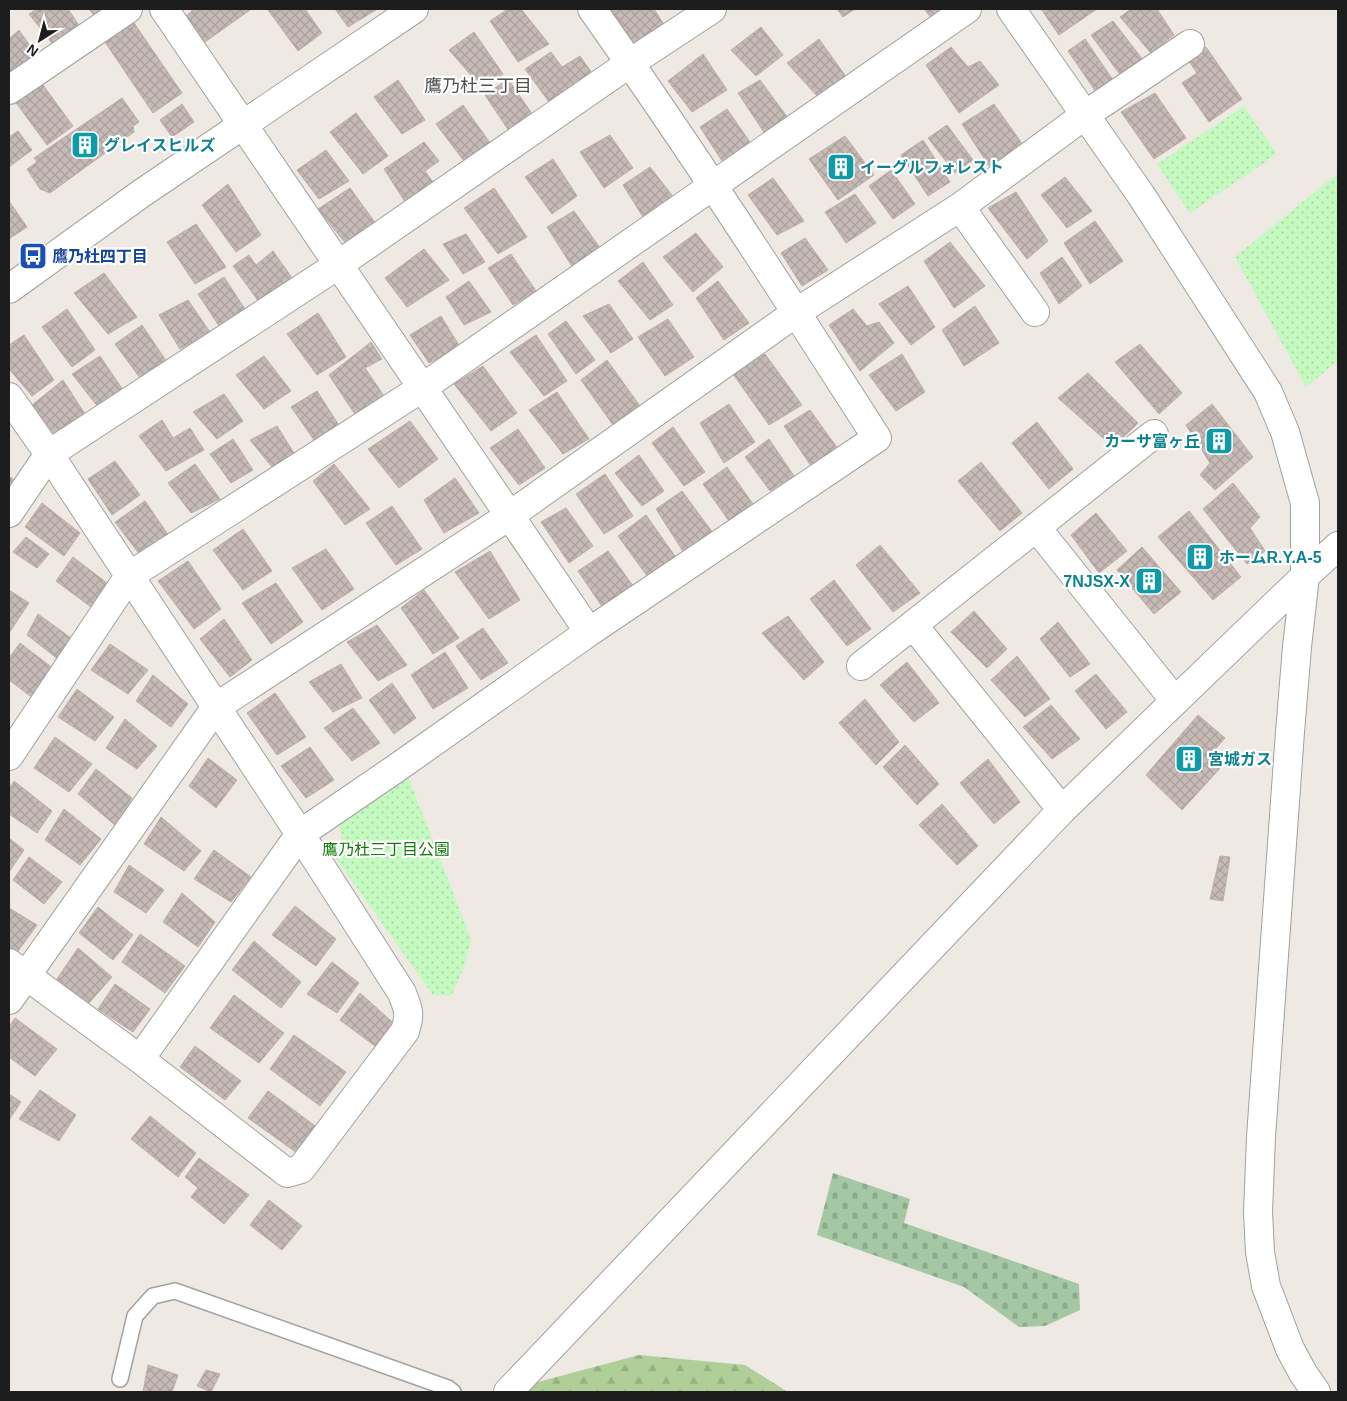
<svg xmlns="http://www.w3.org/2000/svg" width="1347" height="1401" font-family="Arial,'Noto Sans JP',sans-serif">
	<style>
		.forest { fill: url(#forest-firs) }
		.cemetery { fill: url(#cemetery-stones) }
		.park { fill: url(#park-dots) }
		.building { fill: url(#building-cross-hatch); stroke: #c0ada5 }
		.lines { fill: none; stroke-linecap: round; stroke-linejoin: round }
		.service-casing { stroke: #a1a1a1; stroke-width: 18 }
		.minor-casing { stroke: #a1a1a1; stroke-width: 30 }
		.tertiary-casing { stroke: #a1a1a1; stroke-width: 30 }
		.service { stroke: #fff; stroke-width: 15 }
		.minor { stroke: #fff; stroke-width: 28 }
		.tertiary { stroke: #fff; stroke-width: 28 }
		.labels { text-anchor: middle; stroke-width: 4.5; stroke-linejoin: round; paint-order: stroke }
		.culture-label { font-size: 16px; font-weight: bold; fill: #0d838f; stroke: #fff; text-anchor: start }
		.transit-label { font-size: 16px; font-weight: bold; fill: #164399; stroke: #fff; text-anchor: start }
		.park-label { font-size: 16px; fill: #137b0b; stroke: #fff }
		.neighbourhood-label { font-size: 18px; fill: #505050; stroke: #fff }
	</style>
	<defs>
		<pattern id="forest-firs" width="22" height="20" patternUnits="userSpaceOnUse" patternTransform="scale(1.25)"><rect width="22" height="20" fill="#b0ce98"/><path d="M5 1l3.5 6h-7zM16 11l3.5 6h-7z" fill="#97b083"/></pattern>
		<pattern id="cemetery-stones" width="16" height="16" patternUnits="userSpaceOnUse" patternTransform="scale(1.25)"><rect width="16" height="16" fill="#a4c7a4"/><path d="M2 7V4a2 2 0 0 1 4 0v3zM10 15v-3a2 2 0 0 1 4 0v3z" fill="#8daa8d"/></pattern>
		<pattern id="park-dots" width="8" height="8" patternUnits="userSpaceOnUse" patternTransform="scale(1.25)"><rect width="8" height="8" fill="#c4f9bf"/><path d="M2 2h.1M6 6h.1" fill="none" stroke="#a8d5a4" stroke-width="1.8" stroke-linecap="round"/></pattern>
		<pattern id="building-cross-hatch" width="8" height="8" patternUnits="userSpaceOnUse" patternTransform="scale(1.25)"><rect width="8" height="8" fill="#c6bab6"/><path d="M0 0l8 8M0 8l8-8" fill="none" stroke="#aa9f9c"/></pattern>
	</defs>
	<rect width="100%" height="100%" fill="#eee9e3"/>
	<path class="forest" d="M639,1355L745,1365L788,1392H506L508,1390Z"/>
	<path class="cemetery" d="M833,1173L910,1199L904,1223L1079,1284L1080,1310L1045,1326L1019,1327L964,1287L817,1235Z"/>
	<path class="park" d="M1244,106L1277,154L1190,213L1157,164Z
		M1337,174L1338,176V361L1306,387L1235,257Z
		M406,771L471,939L464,968L451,996L433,995L335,857L342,838L337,816Z"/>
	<path class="building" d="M37,9H68L82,30L55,47L29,14Z
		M89,9H114L97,19Z
		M190,9H250V10L205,42L186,16L192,11Z
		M271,9H305L322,33L298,51L268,10Z
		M335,9H375L376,10L348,27Z
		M508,9H521L549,44L518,62L490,21Z
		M610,9H654L665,26L635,45Z
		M837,9H855L843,17Z
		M924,9H952L933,20Z
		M1041,9H1097L1059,35Z
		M1131,9H1157L1174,35L1151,53L1120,17Z
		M1113,21L1147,65L1124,80L1091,35Z
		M134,23L182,93L153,113L105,42Z
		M761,27L783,55L756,76L731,50Z
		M19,30L42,63L9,78V39Z
		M474,32L503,74L484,90L449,50Z
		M819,39L847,78L818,97L787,63Z
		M1085,39L1113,80L1096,92L1068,51Z
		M951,47L968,67L980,61L999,85L959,113L926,65Z
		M1206,47L1242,99L1209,122L1182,83L1197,73L1188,60Z
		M551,52L562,67L580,56L597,80L552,106L525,69Z
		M703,54L727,90L692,112L668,81Z
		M508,79L535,118L511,134L485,95Z
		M398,80L425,120L402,134L374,97Z
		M760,80L788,118L765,134L738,93Z
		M40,81L73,126L47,145L14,100Z
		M1155,93L1186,138L1154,159L1121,112Z
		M122,98L139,122L133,126L134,132L50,193L40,189L27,169L37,162L34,158Z
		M182,104L194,122L172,137L160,120Z
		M994,104L1023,145L989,166L962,124Z
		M463,105L493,147L467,165L436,124Z
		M727,109L752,145L724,164L700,127Z
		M356,113L388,156L363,174L330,132Z
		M947,125L973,160L955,173L928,138Z
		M18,131L32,150L9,167V137Z
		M610,135L633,168L604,188L580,152Z
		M845,136L874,175L838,200L809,159Z
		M923,140L950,182L928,196L901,155Z
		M424,142L439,161L425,171L435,185L407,205L384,169Z
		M326,150L349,181L319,199L297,170Z
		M553,159L577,196L552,214L525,177Z
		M650,167L675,199L643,217L623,185Z
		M891,170L915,204L893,219L869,186Z
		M1065,177L1092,211L1067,228L1041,195Z
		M773,178L804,221L777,235L748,195Z
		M228,184L261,235L236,252L202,205Z
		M350,188L377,225L347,245L318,209Z
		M494,188L527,237L498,254L464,208Z
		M1016,192L1048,241L1027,259L988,208Z
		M855,194L876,223L846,243L825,212Z
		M9,201L27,227L9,239Z
		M574,211L600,248L573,268L547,227Z
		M1095,221L1123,261L1090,284L1064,243Z
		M196,224L226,267L195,284L167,242Z
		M696,233L723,267L693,292L663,257Z
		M466,234L485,262L463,274L443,244Z
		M805,238L828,270L802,286L781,253Z
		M950,242L985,286L954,308L924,261Z
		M424,249L449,280L407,307L385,278Z
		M273,251L295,282L259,302L233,266L249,255L256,265Z
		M511,254L536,291L513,305L488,268Z
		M1062,257L1082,286L1059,304L1040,273Z
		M643,262L673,305L650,320L618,281Z
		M104,273L137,317L108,334L74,293Z
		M224,277L245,309L219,326L198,294Z
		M469,281L491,312L464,325L446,297Z
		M718,281L749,323L724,340L696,298Z
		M908,286L935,327L911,345L879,304Z
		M188,300L210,332L180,349L159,315Z
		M609,304L633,339L611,353L583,316Z
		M975,306L999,343L964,366L942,330Z
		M67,309L95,350L72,367L42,327Z
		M853,309L867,326L879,322L894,343L860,371L829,325Z
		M318,313L346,357L317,375L287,334Z
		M441,316L460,347L429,363L410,335Z
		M668,319L694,357L665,376L638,337Z
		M566,321L595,360L576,374L548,334Z
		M142,325L169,365L143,382L115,344Z
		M24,335L54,380L32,396L9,369V345Z
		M536,335L567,381L544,396L510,352Z
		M371,342L382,359L365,368L386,399L356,416L329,375Z
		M1140,344L1182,393L1159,414L1115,362Z
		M765,354L802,405L769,425L733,374Z
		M902,354L925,392L896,411L869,375Z
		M100,356L123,390L98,407L72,374Z
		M264,356L291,391L264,409L236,375Z
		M607,360L640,406L613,425L581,380Z
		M483,366L517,413L491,431L454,384Z
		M1088,373L1138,423L1113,447L1058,398Z
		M63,380L87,417L54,434L32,405Z
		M317,391L340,427L314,440L291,407Z
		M557,392L589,439L563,454L529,410Z
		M224,394L243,421L217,439L193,412Z
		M729,404L755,442L724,463L700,423Z
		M1212,404L1253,457L1215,490L1200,475L1210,463L1186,425Z
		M810,410L841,453L813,469L784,426Z
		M162,420L173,438L190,428L204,450L166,471L139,436Z
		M410,421L438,459L399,488L368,449Z
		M1037,422L1073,469L1049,489L1012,443Z
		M277,426L294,453L272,467L250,440Z
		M673,427L705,472L684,486L652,443Z
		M518,429L545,468L519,485L490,448Z
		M233,439L253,470L231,483L210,454Z
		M769,439L794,476L770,491L745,457Z
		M639,455L664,491L642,506L615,473Z
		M115,461L140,495L112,515L88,479Z
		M981,462L1022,513L1000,531L958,481Z
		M195,464L220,499L191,513L168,483Z
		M334,464L370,509L345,525L313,481Z
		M727,467L755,507L731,524L703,484Z
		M605,474L633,516L604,534L576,494Z
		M9,476L18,483L9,495Z
		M455,478L479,513L444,533L424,500Z
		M1233,483L1260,517L1250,528L1265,551L1247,564L1203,509Z
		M682,491L713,533L684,553L656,509Z
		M145,501L169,536L140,555L115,522Z
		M42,503L80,533L64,556L25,527Z
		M392,506L422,549L396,565L366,523Z
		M566,508L593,546L569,563L541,522Z
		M1189,511L1241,577L1213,600L1158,537Z
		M1096,513L1127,551L1099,573L1071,535Z
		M646,515L677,559L650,580L618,536Z
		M243,529L272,571L243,590L213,550Z
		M26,537L49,554L37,568L13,552Z
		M880,545L920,593L893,612L856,565Z
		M1142,547L1181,592L1154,614L1117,570Z
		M326,549L354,589L322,610L292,568Z
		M490,551L520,600L489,619L455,572Z
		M608,551L636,590L603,608L578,571Z
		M73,557L107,583L91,607L56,581Z
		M188,561L221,609L194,629L158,581Z
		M834,580L871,629L847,646L810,599Z
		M276,583L303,622L271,644L242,603Z
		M9,590L29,603L9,633Z
		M424,590L459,638L433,654L401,608Z
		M974,611L1007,649L987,668L951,632Z
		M38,614L71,638L58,659L27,635Z
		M788,616L824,662L804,680L762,633Z
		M224,619L252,660L230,677L200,639Z
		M1058,622L1090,664L1070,677L1040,639Z
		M377,625L407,665L378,681L347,642Z
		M483,628L508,663L481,680L456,646Z
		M20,643L54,669L33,698L9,680V658Z
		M110,644L148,670L128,694L91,670Z
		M445,652L468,688L433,709L411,675Z
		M1017,656L1050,699L1025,717L991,680Z
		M907,662L939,703L914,722L880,685Z
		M341,664L362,698L333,712L309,682Z
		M1096,674L1127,712L1106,729L1075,691Z
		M153,675L188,704L171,727L136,701Z
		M392,683L416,718L394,734L369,700Z
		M77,689L114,717L95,741L58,717Z
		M275,693L306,737L277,755L247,713Z
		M865,699L899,742L876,765L839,723Z
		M1051,705L1080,739L1052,759L1023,727Z
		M353,708L380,743L352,761L324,728Z
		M1198,715L1225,738L1212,753L1223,765L1182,810L1146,775Z
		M125,719L157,746L137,769L106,748Z
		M55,737L92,764L69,792L34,768Z
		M905,745L939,784L917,805L883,767Z
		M310,747L334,780L306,798L281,766Z
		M208,758L237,780L216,808L189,786Z
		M988,759L1020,802L994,824L960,783Z
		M96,769L132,798L115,825L78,794Z
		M14,781L52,811L37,833L9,814V789Z
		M942,804L978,846L957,865L919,825Z
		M64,809L101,839L80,865L45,840Z
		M161,817L201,851L184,871L144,844Z
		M9,838L24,850L9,872Z
		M214,850L251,877L231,902L194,879Z
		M1220,856L1230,857L1223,901L1210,899Z
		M29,857L62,882L44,904L13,880Z
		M129,865L164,890L146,913L114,892Z
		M182,893L215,922L198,947L163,922Z
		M295,906L336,939L316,966L272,935Z
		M98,907L133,935L113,960L79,933Z
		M9,908L37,925L16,954L9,948Z
		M140,934L185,966L165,993L122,962Z
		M254,941L301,982L281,1008L232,970Z
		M78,948L112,977L89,1003L57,979Z
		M332,962L359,983L337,1013L307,994Z
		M115,984L150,1009L133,1032L98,1009Z
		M360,993L398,1027L379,1049L340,1020Z
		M234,995L284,1033L259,1063L210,1028Z
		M15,1018L57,1049L35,1076L9,1057V1027Z
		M294,1035L346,1072L320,1106L270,1069Z
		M195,1046L241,1081L225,1100L180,1067Z
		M40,1090L76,1115L59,1141L19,1119Z
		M268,1091L318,1128L300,1155L248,1118Z
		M9,1094L21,1102L9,1120Z
		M150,1116L196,1153L178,1177L131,1139Z
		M199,1158L249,1195L224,1224L191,1197L198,1188L185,1177Z
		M269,1200L302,1226L282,1250L250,1225Z
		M148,1365L178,1375L172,1392H143Z
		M206,1370L220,1374L211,1392L197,1386Z"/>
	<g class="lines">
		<defs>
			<path id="service" d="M120,1379L135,1316L153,1296L175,1291L448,1388L453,1392"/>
			<path id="minor" d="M164,9L589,632
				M9,90L128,9
				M960,207L1035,312
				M9,397L49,454L300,834L402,993C408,1009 411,1013 405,1031L301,1169L287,1173L140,1059L9,963
				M9,513L49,454L338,265L630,63L712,9
				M1036,527L1175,701
				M913,625L1062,810
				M861,666L1154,434
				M9,756L129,576L422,388L967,9
				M9,1000L216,707L509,516L797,312L960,207L1085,115L1190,44
				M140,1059L300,834L398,767L589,632L877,438C784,293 691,149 592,9"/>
			<path id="tertiary" d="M1011,9L1141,195L1268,392L1285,432L1305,503V576L1297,647L1290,732L1261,1137L1258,1212L1260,1252L1266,1286L1290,1349L1303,1373L1316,1392
				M9,289L142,193L414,9
				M508,1392L1062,810L1305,576L1338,546"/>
		</defs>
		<use href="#service" class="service-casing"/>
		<use href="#minor" class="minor-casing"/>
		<use href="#tertiary" class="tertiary-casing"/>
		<use href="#service" class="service"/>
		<use href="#minor" class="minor"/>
		<use href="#tertiary" class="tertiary"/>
	</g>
	<defs>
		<symbol id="building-square" viewBox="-11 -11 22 22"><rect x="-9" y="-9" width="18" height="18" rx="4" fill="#0f9aa8" stroke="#fff"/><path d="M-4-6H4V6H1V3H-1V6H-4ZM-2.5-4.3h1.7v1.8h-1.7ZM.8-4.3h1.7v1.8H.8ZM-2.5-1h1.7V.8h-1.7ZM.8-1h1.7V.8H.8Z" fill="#fff"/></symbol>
		<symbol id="bus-square" viewBox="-11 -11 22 22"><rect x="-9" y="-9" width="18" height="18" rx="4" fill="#1a4fb4" stroke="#fff"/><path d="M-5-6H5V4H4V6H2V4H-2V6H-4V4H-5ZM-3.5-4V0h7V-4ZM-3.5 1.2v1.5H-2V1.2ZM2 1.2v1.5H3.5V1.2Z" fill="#fff"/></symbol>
	</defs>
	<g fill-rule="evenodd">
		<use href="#building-square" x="69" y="129" width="32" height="32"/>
		<use href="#building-square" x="825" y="151" width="32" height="32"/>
		<use href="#bus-square" x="17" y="240" width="32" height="32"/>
		<use href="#building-square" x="1203" y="425" width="32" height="32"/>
		<use href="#building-square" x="1184" y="541" width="32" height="32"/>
		<use href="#building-square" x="1133" y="565" width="32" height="32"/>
		<use href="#building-square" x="1173" y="743" width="32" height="32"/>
	</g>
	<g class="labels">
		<g class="culture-label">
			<text x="104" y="151">グレイスヒルズ</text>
			<text x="860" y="173">イーグルフォレスト</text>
			<text x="1200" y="447" text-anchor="end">カーサ富ヶ丘</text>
			<text x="1219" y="563">ホームR.Y.A-5</text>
			<text x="1130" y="587" text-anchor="end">7NJSX-X</text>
			<text x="1208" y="765">宮城ガス</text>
		</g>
		<g class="transit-label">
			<text x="52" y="262">鷹乃杜四丁目</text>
		</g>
		<g class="park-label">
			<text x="386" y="855">鷹乃杜三丁目公園</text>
		</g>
		<g class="neighbourhood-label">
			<text x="478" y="92">鷹乃杜三丁目</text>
		</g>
	</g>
	<rect width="1347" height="1401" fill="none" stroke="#1d1d1d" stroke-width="20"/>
	<g transform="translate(40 40) rotate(216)" stroke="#ffffff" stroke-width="4" paint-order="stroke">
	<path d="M0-4L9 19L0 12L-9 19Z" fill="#1d1d1d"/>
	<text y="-8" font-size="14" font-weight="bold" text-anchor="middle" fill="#1d1d1d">N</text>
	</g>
</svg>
